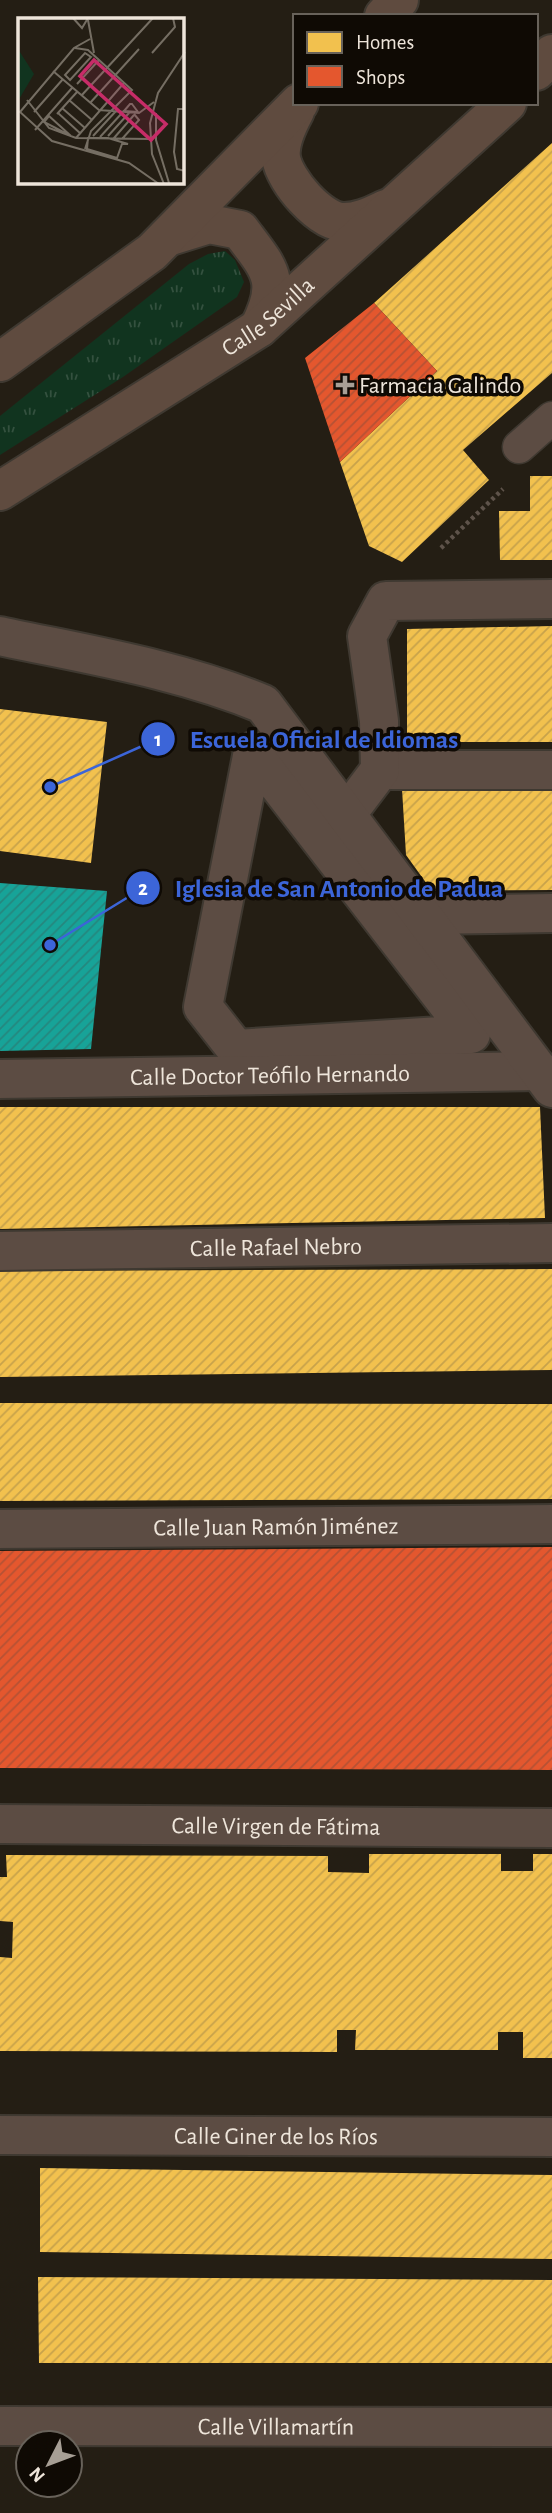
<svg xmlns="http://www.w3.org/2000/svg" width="552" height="2513" font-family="'Alegreya Sans',sans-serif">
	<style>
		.grass { fill: url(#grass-tufts) }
		.homes { fill: url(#homes-hatch) }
		.shops { fill: url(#shops-hatch) }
		.public { fill: url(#public-hatch) }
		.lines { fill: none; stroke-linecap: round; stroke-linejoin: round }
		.service-casing { stroke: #3f3931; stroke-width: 35 }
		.pedestrian-casing { stroke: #3f3931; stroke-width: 42 }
		.minor-casing { stroke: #3f3931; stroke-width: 42 }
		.tertiary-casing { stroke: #3f3931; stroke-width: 42 }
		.secondary-casing { stroke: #3f3931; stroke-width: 42 }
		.path { stroke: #5e534a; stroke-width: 4.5; stroke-dasharray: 3.5 3.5; stroke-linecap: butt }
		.service { stroke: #5c4c43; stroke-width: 32 }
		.pedestrian { stroke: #5c4c43; stroke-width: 38 }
		.minor { stroke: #5c4c43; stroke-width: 38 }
		.tertiary { stroke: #5c4c43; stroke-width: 38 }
		.secondary { stroke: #5f4b3f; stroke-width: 38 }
		.poi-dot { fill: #a79f95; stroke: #0f0a04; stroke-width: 2.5 }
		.labels { text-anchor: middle; stroke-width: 7; stroke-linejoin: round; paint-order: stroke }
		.street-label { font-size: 24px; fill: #eee5da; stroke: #0f0a04 }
		.poi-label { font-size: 24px; fill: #eee5da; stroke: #0f0a04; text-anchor: start }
		.inset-road { fill: none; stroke: #756e63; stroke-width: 2 }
		.view { fill: #c62c68; fill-opacity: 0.15; stroke: #c62c68; stroke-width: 3.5 }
		.inset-edge { fill: none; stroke: #eee5da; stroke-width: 3.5 }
		.leader { fill: none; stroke: #3c65d8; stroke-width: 2.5 }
		.callout-dot { fill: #3c65d8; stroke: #0f0a04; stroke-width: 2.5 }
		.mark-label { font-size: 21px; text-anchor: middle; font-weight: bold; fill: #fff }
		.callout-label { font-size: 26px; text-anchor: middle; font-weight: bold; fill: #3c65d8; stroke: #0f0a04; stroke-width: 7; stroke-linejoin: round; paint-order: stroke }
	</style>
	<defs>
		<pattern id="grass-tufts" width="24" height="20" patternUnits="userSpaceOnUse" patternTransform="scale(1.75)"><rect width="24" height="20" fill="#11341f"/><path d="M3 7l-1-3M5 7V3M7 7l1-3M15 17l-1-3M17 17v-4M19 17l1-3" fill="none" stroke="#34513f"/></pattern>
		<pattern id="homes-hatch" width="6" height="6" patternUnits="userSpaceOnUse" patternTransform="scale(1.75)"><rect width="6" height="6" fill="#f2c14e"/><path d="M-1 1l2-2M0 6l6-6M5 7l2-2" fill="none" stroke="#c7a24b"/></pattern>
		<pattern id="shops-hatch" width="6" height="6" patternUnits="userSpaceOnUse" patternTransform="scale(1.75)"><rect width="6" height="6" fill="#e4572e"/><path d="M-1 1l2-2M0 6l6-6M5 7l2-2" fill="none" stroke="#b55234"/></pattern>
		<pattern id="public-hatch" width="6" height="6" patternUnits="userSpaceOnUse" patternTransform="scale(1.75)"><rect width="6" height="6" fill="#17a398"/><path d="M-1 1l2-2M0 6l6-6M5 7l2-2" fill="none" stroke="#25877e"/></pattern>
	</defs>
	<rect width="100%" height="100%" fill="#241e14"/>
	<path class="grass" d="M225,251L235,260L244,282L237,297L123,377L0,455V416L189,264L208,254Z"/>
	<path class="homes" d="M552,143V373L463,450L489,480L402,562L369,546L340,462L437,371L374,303Z
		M530,476H552V560H500L499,511H530Z
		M552,626V742H407V629Z
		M0,709L107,722L91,863L0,851Z
		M402,789H552V890L432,891L406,855Z
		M0,1107H540L545,1218L0,1229Z
		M552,1269V1370L0,1377V1271Z
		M0,1403L552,1404V1499L0,1501Z
		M369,1854H501V1871H533V1854H552V2058H523V2032H498V2050H355L356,2030H337V2052L0,2051V1957L12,1958L13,1922L0,1921V1877H7L6,1855L328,1856V1872L369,1873Z
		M40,2168L552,2175V2259L40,2252Z
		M38,2277L552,2280V2363H39Z"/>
	<path class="shops" d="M374,303L437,371L340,462L305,358Z
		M552,1547V1770L0,1768V1551Z"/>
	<path class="public" d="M0,883L107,891L91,1049L0,1051Z"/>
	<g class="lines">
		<defs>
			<path id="service" d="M519,447L552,418"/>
			<path id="pedestrian" d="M253,751L266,769L471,1034L236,1049L203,1007Z"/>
			<g id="minor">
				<path d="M380,770H552"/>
				<path d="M346,815L380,770L379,721L367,636L386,601L552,599"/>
				<path d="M422,915L552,913"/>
				<path id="s1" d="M0,1079L540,1071"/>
				<path id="s2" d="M0,1251L552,1243"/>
				<path id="s3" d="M0,1529L552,1524"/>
				<path id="s4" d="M0,1824L552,1828"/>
				<path id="s5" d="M0,2135L552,2137"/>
				<path id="s6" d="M0,2426L552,2427"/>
			</g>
			<path id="tertiary" d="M0,636C89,655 179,669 263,704L552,1088"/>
			<g id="secondary">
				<path d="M384,16L399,0"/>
				<path d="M536,71L552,54"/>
				<path d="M295,111C288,124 279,142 281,158C285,181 320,222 344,222C360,222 373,215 386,209"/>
				<path d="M167,237L209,224L240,230C270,270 283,280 259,328"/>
				<path d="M0,362L152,252L299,103"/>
				<path id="s7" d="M0,491L259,328L507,103"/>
			</g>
		</defs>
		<use href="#service" class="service-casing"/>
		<use href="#pedestrian" class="pedestrian-casing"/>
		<use href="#minor" class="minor-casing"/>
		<use href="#tertiary" class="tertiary-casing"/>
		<use href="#secondary" class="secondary-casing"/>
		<path class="path" d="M441,548L503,489"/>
		<use href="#service" class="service"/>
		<use href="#pedestrian" class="pedestrian"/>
		<use href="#minor" class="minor"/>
		<use href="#tertiary" class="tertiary"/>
		<use href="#secondary" class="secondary"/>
	</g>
	<path class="poi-dot" d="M341.5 374.5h7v7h7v7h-7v7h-7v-7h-7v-7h7z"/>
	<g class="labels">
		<g class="street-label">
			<text dy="8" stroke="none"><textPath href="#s7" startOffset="320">Calle Sevilla</textPath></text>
			<text dy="8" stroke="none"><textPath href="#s1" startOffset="270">Calle Doctor Teófilo Hernando</textPath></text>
			<text dy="8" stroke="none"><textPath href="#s2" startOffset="276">Calle Rafael Nebro</textPath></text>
			<text dy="8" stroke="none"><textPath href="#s3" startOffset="276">Calle Juan Ramón Jiménez</textPath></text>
			<text dy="8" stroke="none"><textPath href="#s4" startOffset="276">Calle Virgen de Fátima</textPath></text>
			<text dy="8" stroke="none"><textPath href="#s5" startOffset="276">Calle Giner de los Ríos</textPath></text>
			<text dy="8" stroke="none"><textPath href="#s6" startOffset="276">Calle Villamartín</textPath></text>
		</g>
		<g class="poi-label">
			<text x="359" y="393">Farmacia Galindo</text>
		</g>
	</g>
	<g transform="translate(18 18)">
		<rect width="166" height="166" fill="#241e14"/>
		<path d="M0,31L16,56L0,83Z" fill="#11341f"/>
		<path class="inset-road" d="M55,0L64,10L70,0M70,2L76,35M72,21L56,30L2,94L34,123L111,145L141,166M57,30L70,32L114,72L73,113L67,131M67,35L73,39L52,62L47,57ZM134,35L157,9L155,0M35,53L81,92L121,95L136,84M59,66L81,42M63,78L135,0M9,82L31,110L58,120L132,121M51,82L74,102M72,85L121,31M114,86L120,94L106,93L112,86ZM44,90L67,110M167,91H160L156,134L159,151L167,153M16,94L45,61M40,95L63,116M138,95V122L151,165M39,96L59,74M31,98L53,118L26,104ZM17,112L54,70M75,118L98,93M90,118L111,95M82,119L104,95M58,120L106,65M70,120H90L110,126H104L99,140L69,131ZM96,120L116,97M104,121L121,102L116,96M146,166L134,136L132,105L140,75L167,34"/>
		<path class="view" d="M76,42L148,106L133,122L62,58Z"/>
		<rect width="166" height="166" class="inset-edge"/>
	</g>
	<path class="leader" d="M50 787L158 739M50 945L143 888"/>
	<g class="callout-dot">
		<circle cx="50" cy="787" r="7"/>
		<circle cx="50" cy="945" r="7"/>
		<circle cx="158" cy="739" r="18"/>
		<circle cx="143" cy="888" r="18"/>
	</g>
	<g class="mark-label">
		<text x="158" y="746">1</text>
		<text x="143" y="895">2</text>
	</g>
	<g class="callout-label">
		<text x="324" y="748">Escuela Oficial de Idiomas</text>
		<text x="339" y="897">Iglesia de San Antonio de Padua</text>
	</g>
	<rect x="293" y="14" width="245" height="91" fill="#0f0a04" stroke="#68625a" stroke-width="2"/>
	<rect x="307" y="32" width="35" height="21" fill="#f2c14e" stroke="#68625a" stroke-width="2"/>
	<text x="356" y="49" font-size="21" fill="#eee5da">Homes</text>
	<rect x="307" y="66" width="35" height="21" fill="#e4572e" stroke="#68625a" stroke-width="2"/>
	<text x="356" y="84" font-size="21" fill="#eee5da">Shops</text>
	<g transform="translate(49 2464) rotate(228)"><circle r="33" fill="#0f0a04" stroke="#68625a" stroke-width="2"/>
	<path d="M0-5L12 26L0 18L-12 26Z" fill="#a79f95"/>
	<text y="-10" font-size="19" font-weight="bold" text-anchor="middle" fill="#eee5da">N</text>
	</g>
</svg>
